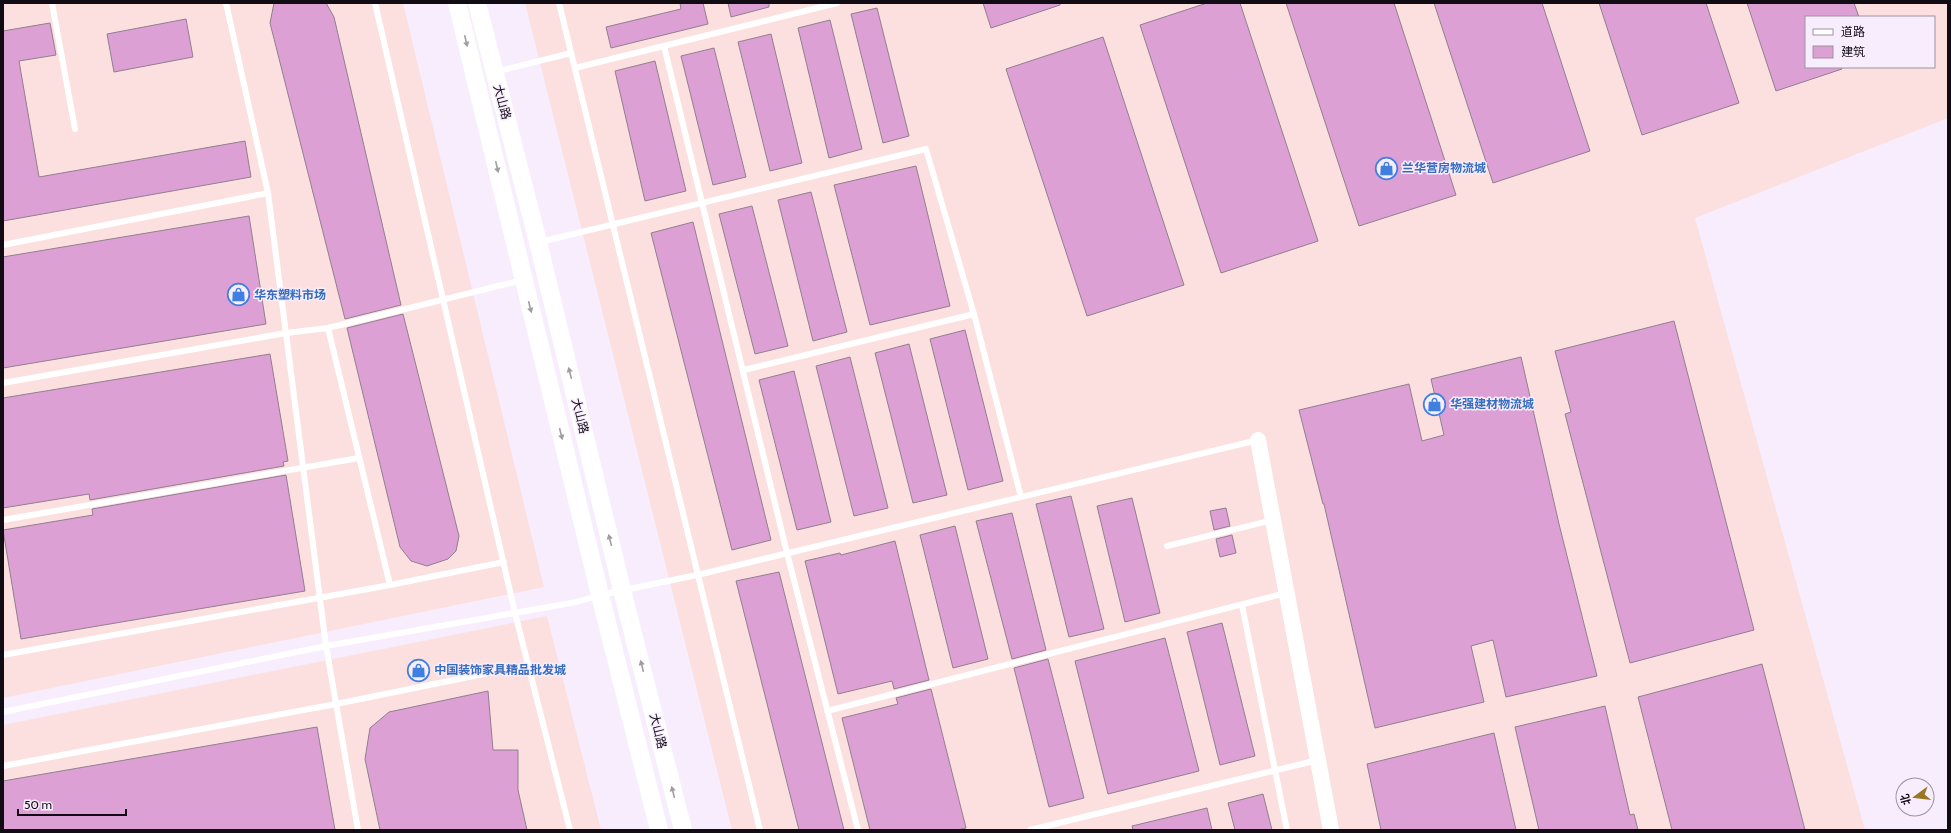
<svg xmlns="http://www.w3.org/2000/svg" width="1951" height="833" font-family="Cabin,'Noto Sans SC',sans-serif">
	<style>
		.commercial { fill: #fbe0df; fill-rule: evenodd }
		.building { fill: #dca0d4; stroke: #917f8e }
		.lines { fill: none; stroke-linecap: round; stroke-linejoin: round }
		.lane { stroke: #fff; stroke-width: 6 }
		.secondary { stroke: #fff; stroke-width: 16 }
		.primary { stroke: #fff; stroke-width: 18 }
		.oneway { fill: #a09ea1 }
		.labels { text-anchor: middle; stroke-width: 3; stroke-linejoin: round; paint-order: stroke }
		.street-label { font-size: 12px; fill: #110c13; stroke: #f8edfd }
		.shop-label { font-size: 12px; font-weight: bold; fill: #366cbe; stroke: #f8edfd; text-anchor: start }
	</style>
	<rect width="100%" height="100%" fill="#f8edfd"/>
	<path class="commercial" d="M3,3H403L544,587L3,698Z
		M525,3H1948V118L1695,218L1865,830H732ZM1806,17H1934V67H1806Z
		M547,616L601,830H3V725Z"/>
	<path class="building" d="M274,3H326L334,17L401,305L345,319L270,23Z
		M680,3H703L708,24L611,48L606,27L681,9Z
		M728,3H769V7L731,17Z
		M983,3H1060V5L991,28Z
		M1207,3H1240L1318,241L1221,273L1140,25Z
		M1286,3H1394L1456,195L1359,226Z
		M1434,3H1542L1590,151L1493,183Z
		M1599,3H1706L1739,103L1642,135Z
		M1747,3H1854L1859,17H1806V67H1841L1842,69L1776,91Z
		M877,8L909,136L883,143L851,14Z
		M186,19L193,57L114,72L107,34Z
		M830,20L862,149L829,158L798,28Z
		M50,23L56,55L19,61L39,177L245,141L251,177L3,221V31Z
		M771,34L802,163L770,171L738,42Z
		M1103,37L1184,285L1087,316L1006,69Z
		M714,48L746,177L713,185L681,56Z
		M655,61L686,191L645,201L615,71Z
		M916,166L950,306L870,325L834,185Z
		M811,192L847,332L813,341L778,200Z
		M752,206L788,346L755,354L719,214Z
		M249,216L266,324L3,368V257Z
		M693,222L771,540L732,550L651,233Z
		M403,314L459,536L456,551L448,559L427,566L411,561L400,547L347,328Z
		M1674,321L1754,630L1630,663L1565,414L1571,412L1555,351Z
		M965,330L1003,481L968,490L930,339Z
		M909,344L947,495L913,503L875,353Z
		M270,354L288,461L283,462L284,466L90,500L89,494L3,508V398Z
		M850,357L888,508L854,516L816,366Z
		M1521,357L1559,524L1597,676L1506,697L1493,640L1471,646L1484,702L1375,728L1324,504H1323L1299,410L1409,384L1422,441L1444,435L1431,379Z
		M794,371L831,522L797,530L759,380Z
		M286,475L305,591L21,639L3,530L93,515L92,509Z
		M1071,496L1104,629L1069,637L1036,504Z
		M1132,498L1160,613L1125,622L1097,506Z
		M1226,508L1230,526L1214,530L1210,511Z
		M1012,513L1046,650L1012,659L976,521Z
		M955,526L988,659L953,668L920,535Z
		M1232,535L1236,553L1220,557L1216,539Z
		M895,541L929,680L894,689L892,681L838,694L805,561L840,553L841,555Z
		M779,572L844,830H799L736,581Z
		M1222,623L1255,756L1220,765L1187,632Z
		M1165,638L1199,771L1108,794L1075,661Z
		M1048,659L1084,798L1049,807L1014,668Z
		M1762,664L1805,830H1672L1638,697Z
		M931,689L966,828L957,830H870L842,718L898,704L896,698Z
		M488,691L493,750H518V790L527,830H380L365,759L370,728L389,712Z
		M1605,706L1630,815L1634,814L1638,830H1539L1515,727Z
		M317,727L335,830H3V781Z
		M1494,733L1516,830H1381L1367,764Z
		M1263,794L1272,830H1235L1228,803Z
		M1207,808L1212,830H1133L1132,826Z"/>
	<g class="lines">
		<path class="lane" d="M52,3L75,129
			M226,3L268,193L326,646L358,830
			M375,3L515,613L570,830
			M559,3L760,830
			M664,46L787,553L858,830
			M575,68L837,3
			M495,72L571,53
			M540,242L926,149L974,314L1021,497
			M3,245L268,193
			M328,328L390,585
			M744,370L974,314
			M3,383L286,333L328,328L523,280
			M3,520L359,458
			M1167,546L1273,520
			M1242,605L1287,830
			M3,655L390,585L504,562
			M827,711L1286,593
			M3,712L326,646L577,602L600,595L697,575L1258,440
			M3,766L336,704L528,665
			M1030,830L1318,760"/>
		<path class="secondary" d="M1258,440L1331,830"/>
		<path class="primary" d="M457,3L600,595L659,830
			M477,3L538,242L622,590L683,830"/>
	</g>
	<defs><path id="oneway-solid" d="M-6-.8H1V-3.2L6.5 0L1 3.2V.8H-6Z"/></defs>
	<g class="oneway">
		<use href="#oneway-solid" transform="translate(466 41) rotate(77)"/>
		<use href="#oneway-solid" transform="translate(497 167) rotate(77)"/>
		<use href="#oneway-solid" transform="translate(530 307) rotate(76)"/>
		<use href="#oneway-solid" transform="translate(570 373) rotate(-104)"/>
		<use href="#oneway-solid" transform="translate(561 434) rotate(76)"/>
		<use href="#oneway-solid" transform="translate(610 540) rotate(-104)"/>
		<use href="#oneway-solid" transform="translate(642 666) rotate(-104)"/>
		<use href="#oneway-solid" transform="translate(673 792) rotate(-104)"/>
	</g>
	<defs>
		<symbol id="shop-ring" viewBox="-11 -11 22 22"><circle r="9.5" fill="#f8edfd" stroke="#3f7fe0" stroke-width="1.5"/><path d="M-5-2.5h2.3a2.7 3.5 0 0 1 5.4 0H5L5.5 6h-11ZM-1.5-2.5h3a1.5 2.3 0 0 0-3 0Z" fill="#3f7fe0"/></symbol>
	</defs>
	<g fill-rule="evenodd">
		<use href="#shop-ring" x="1374" y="156" width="25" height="25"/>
		<use href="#shop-ring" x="226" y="282" width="25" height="25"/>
		<use href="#shop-ring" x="1422" y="392" width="25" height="25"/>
		<use href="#shop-ring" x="406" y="658" width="25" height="25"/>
	</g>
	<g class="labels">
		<g class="street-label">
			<text transform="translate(502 102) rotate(75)" y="4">大山路</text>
			<text transform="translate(580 416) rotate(76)" y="4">大山路</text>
			<text transform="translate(658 731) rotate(76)" y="4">大山路</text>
		</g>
		<g class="shop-label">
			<text x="1402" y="172">兰华营房物流城</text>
			<text x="254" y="299">华东塑料市场</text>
			<text x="1450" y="408">华强建材物流城</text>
			<text x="434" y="674">中国装饰家具精品批发城</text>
		</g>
	</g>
	<rect width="1951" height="833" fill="none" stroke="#110c13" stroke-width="8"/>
	<rect x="1805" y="16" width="130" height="52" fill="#f8edfd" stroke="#9c939f"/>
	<rect x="1813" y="29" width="20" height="6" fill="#ffffff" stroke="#9c939f"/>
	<text x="1841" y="36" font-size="12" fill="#110c13">道路</text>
	<rect x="1813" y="46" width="20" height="12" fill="#dca0d4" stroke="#9c939f"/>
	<text x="1841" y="56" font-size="12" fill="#110c13">建筑</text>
	<g transform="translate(1915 797) rotate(255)"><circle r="19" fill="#f8edfd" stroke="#9c939f"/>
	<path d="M0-3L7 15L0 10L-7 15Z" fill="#9a7823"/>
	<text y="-6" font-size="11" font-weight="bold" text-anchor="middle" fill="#110c13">北</text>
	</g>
	<path d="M18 809v6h108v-6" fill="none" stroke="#110c13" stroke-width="2"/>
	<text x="24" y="809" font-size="12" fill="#110c13" stroke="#f8edfd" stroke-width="3" paint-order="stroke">50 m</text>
</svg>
